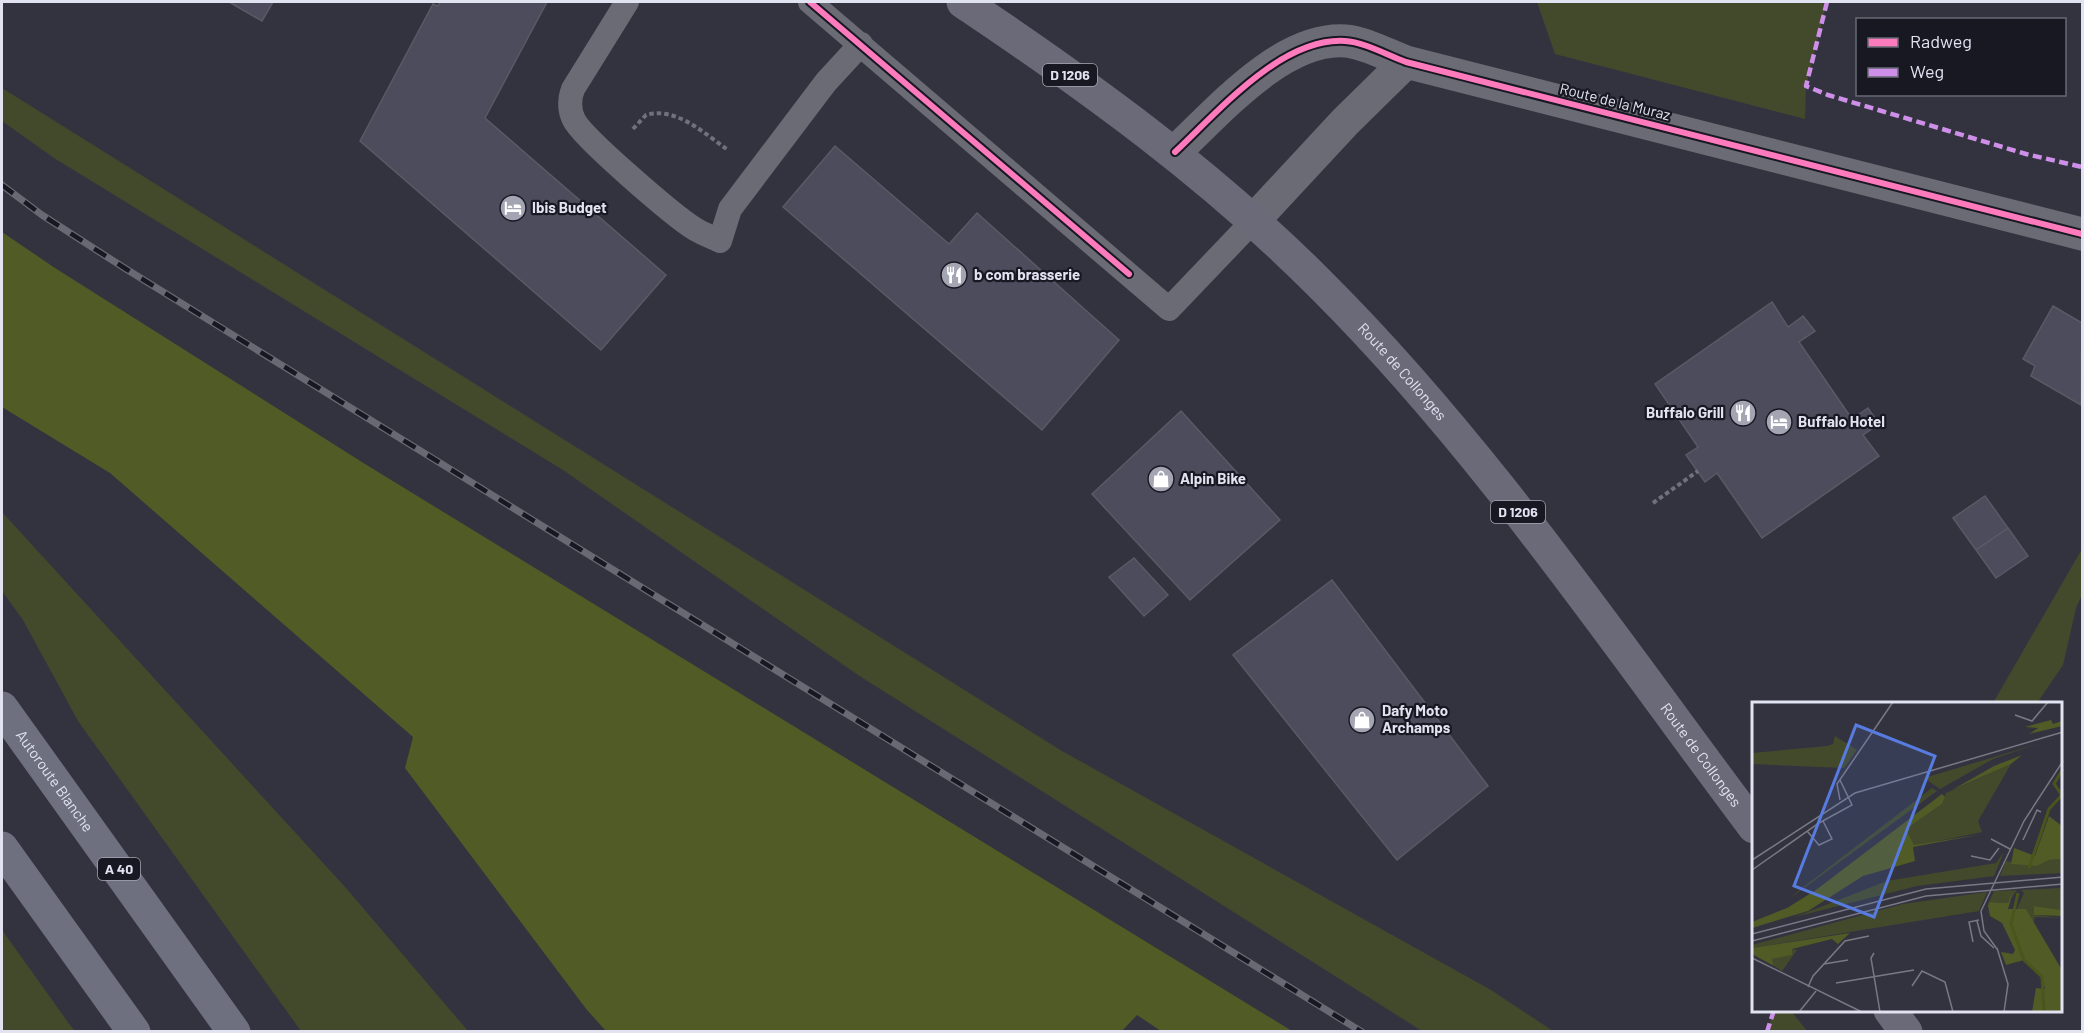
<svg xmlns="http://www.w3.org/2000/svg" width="2084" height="1033" font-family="Barlow,sans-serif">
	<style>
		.green { fill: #434a2c }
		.forest { fill: #505b25 }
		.building { fill: #4c4c5c; stroke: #5a5a65; stroke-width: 1.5 }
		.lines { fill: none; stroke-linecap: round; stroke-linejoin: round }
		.path { stroke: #70717a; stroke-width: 4; stroke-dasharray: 4.5 3; stroke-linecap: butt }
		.service { stroke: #6b6b75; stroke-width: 24 }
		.tertiary { stroke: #6b6b75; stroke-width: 33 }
		.primary { stroke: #6a6a78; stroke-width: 33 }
		.motorway { stroke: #6e6f7f; stroke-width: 33 }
		.rail-casing { stroke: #686972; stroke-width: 7 }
		.rail { stroke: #171822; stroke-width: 4.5; stroke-dasharray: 14; stroke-linecap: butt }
		.quiet { stroke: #ce8fe9; stroke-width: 4.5; stroke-dasharray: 9 4.5; stroke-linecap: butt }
		.cycleway-casing { stroke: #171822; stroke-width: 10 }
		.cycleway { stroke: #fd7abc; stroke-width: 6 }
		.labels { text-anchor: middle; stroke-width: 4.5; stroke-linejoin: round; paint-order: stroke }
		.shield { fill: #171822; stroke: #a4a6b3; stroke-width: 1.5 }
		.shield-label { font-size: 14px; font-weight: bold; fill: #e1e3f1 }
		.street-label { font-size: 15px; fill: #e1e3f1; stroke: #171822 }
		.poi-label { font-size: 15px; font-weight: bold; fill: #e1e3f1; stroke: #171822; text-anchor: start }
		.inset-river { fill: none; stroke: #4a551c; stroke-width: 3 }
		.inset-road { fill: none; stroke: #797986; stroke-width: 1.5 }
		.view { fill: #587be0; fill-opacity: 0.15; stroke: #587be0; stroke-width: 3 }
		.inset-edge { fill: none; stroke: #e1e3f1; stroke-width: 3 }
	</style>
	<rect width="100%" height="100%" fill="#33333f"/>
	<path class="green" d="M1537,2H1827L1806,86L1805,119L1555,54Z
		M2,88L1062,751L1491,990L1553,1031H1422L858,675L563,470L54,158L2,121Z
		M2,512L346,888L468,1031H301L78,721L23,620L2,591Z
		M2082,549V595L2076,608L2063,665L2037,703H1993Z
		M2,930L70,1025L75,1031H2Z
		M1774,1010L1791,1011L1807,1031H1767Z"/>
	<path class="forest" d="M2,232L55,268L365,464L1292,1031H1161L1137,1015L1121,1032L606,1031L587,1010L405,768L413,737L110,473L2,407Z"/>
	<path class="building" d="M229,2H273L262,21Z
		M440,2H547L485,118L666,275L601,350L360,141L433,4L438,6Z
		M835,146L949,244L977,213L1119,340L1042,430L783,207Z
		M1772,302L1788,327L1803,316L1815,331L1799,342L1852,419L1868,408L1879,424L1863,435L1879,456L1762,538L1717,473L1705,482L1686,455L1698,447L1655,384Z
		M2053,306L2082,323L2081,405L2031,376L2035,366L2023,359Z
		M1181,411L1280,520L1190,600L1092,494Z
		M1985,496L2008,528L1976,550L1953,518Z
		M2008,528L2028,556L1996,578L1976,550Z
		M1134,558L1168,595L1144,616L1109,577Z
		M1332,580L1488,786L1397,860L1233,655Z"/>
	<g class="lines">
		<path class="path" d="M633,129L646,115C676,106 705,134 728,150
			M1653,503L1698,471"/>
		<path class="service" d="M627,2L573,89C569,100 569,110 574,120C583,138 675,217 695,229C703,234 712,237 720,241L730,209L826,82L861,44
			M810,2L1169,309L1254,220"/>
		<path class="tertiary" d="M1175,152C1217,113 1281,37 1345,41C1364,42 1387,55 1406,62L2082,234
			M1254,220L1345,122L1406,62"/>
		<g class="primary">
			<path id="s1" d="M963,2C1090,87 1213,176 1321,285C1483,446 1617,645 1754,827"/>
			<path d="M1890,1010L1906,1032"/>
		</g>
		<g class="motorway">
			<path id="s2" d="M2,708L234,1032"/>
			<path d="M2,848L134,1032"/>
		</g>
		<defs>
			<path id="rail" d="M2,185L42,215L126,269L1362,1032"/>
		</defs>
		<use href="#rail" class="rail-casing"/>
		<use href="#rail" class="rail"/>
		<path class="quiet" d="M1827,2L1806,86L1828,95L2026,154L2082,167
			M1767,1032L1774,1010"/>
		<defs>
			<path id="cycleway" d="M810,2L1129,274
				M1175,152C1217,113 1281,37 1345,41C1364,42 1387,55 1406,62L2082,234"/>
		</defs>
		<use href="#cycleway" class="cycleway-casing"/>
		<use href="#cycleway" class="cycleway"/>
	</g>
	<defs>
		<symbol id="hotel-disc" viewBox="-11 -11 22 22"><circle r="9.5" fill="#a4a5b3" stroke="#171822"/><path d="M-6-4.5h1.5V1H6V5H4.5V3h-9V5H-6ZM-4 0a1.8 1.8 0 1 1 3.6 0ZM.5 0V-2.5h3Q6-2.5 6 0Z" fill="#fff"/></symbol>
		<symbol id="restaurant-disc" viewBox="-11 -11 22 22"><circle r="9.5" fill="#a4a5b3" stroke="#171822"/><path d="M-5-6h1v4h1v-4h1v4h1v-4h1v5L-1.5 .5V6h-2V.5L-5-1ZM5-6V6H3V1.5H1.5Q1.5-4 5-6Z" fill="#fff"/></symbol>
		<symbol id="shop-disc" viewBox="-11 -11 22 22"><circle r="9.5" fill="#a4a5b3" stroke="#171822"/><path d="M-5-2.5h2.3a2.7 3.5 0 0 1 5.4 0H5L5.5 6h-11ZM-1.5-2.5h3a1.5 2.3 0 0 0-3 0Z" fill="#fff"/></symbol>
	</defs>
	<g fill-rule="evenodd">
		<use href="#hotel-disc" x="498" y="193" width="30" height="30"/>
		<use href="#restaurant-disc" x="939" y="260" width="30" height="30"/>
		<use href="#restaurant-disc" x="1728" y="398" width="30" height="30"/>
		<use href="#hotel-disc" x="1764" y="407" width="30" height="30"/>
		<use href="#shop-disc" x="1146" y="464" width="30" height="30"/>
		<use href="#shop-disc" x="1347" y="705" width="30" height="30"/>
	</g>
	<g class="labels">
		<g class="shield">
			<rect x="1043" y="64" width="54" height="22" rx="4.5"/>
			<rect x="1491" y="501" width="54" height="22" rx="4.5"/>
			<rect x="98" y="858" width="42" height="22" rx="4.5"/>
		</g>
		<g class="shield-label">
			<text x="1070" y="80">D 1206</text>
			<text x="1518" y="517">D 1206</text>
			<text x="119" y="874">A 40</text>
		</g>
		<g class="street-label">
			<text transform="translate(1615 102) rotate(14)" y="5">Route de la Muraz</text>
			<text dy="5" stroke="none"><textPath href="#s1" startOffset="576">Route de Collonges</textPath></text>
			<text dy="5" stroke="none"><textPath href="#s1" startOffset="1062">Route de Collonges</textPath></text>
			<text dy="5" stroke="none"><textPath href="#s2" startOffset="90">Autoroute Blanche</textPath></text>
		</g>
		<g class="poi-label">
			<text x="532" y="213">Ibis Budget</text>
			<text x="974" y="280">b com brasserie</text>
			<text x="1724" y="418" text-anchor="end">Buffalo Grill</text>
			<text x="1798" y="427">Buffalo Hotel</text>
			<text x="1180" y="484">Alpin Bike</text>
			<text x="1382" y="716">Dafy Moto<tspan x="1382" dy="17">Archamps</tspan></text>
		</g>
	</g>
	<g transform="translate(1752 702)">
		<rect width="310" height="310" fill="#33333f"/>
		<path d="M83,34L105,48L92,66L0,62V51L75,44L81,42ZM289,41L241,57L188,87L172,76ZM259,62L226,119L230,130L162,144L154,127L190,102L194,91ZM180,86L185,89L37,197L45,190ZM252,150L242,174L165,184L43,215L135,179L244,161ZM310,157V171L248,174L254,159L285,164L297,158ZM310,186V208L283,204L282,213L310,216L283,215L281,222L274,207H265L272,191L269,188ZM265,188L256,201L237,200L242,189ZM235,190L227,209L0,246V243L151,202ZM39,247L45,248L30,269L22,264L20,257L39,253Z" fill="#434a2c"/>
		<path d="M299,18L301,22L310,19V24L277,32L286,26L273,25ZM270,53L259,62L200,88L242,64ZM190,92L193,95L190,102L154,127L162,143L231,132L161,145L163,159L111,174L56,209L0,226V220L35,206L64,188ZM297,114L310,124V157L297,158L285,164L259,162L262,146L283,154ZM261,190L256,207H274L310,268V310H280L284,286L293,287L290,275L272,258L254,263L249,250L261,252L263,248L250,221L238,214L236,204L237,200L256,201ZM282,204L310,208V214L282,213ZM98,231L86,242L80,237L40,247V253L20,257L22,264L0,252V246Z" fill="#505b25"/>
		<path class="inset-river" d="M277,166L297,107L310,93L302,82L311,67M266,191L259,222L272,258L290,275L292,310"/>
		<path class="inset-road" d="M263,13L280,19L296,0M88,98L85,82L141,0M55,129L67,143L80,137L71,119M239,137L258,147M271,138L285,108L289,110M219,154L238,158L247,146M0,158L103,91L311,30M0,168L67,121L100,103L88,78M225,219L229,234L242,246M0,232L174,187L311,175M0,239L174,194L311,182M221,240L217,220L227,218M245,246L256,282L252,310M245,247L232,229L229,209L272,119L311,59M122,251L119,256L128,310M0,256L110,310M72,262L96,258M84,281L162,268M160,284L170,269L193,280L201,310M56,285L61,274L93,239L117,234M47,310L64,289"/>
		<path class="view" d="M104,23L183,54L122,215L42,184Z"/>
		<rect width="310" height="310" class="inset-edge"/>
	</g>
	<rect width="2084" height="1033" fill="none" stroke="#e1e3f1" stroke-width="6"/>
	<rect x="1856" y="18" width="210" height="78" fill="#171822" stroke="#686975" stroke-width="1.5"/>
	<rect x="1868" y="38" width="30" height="9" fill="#fd7abc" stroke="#686975" stroke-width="1.5"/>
	<text x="1910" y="48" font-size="18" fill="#e1e3f1">Radweg</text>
	<rect x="1868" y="68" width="30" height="9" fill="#ce8fe9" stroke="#686975" stroke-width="1.5"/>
	<text x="1910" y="78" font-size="18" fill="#e1e3f1">Weg</text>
</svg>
